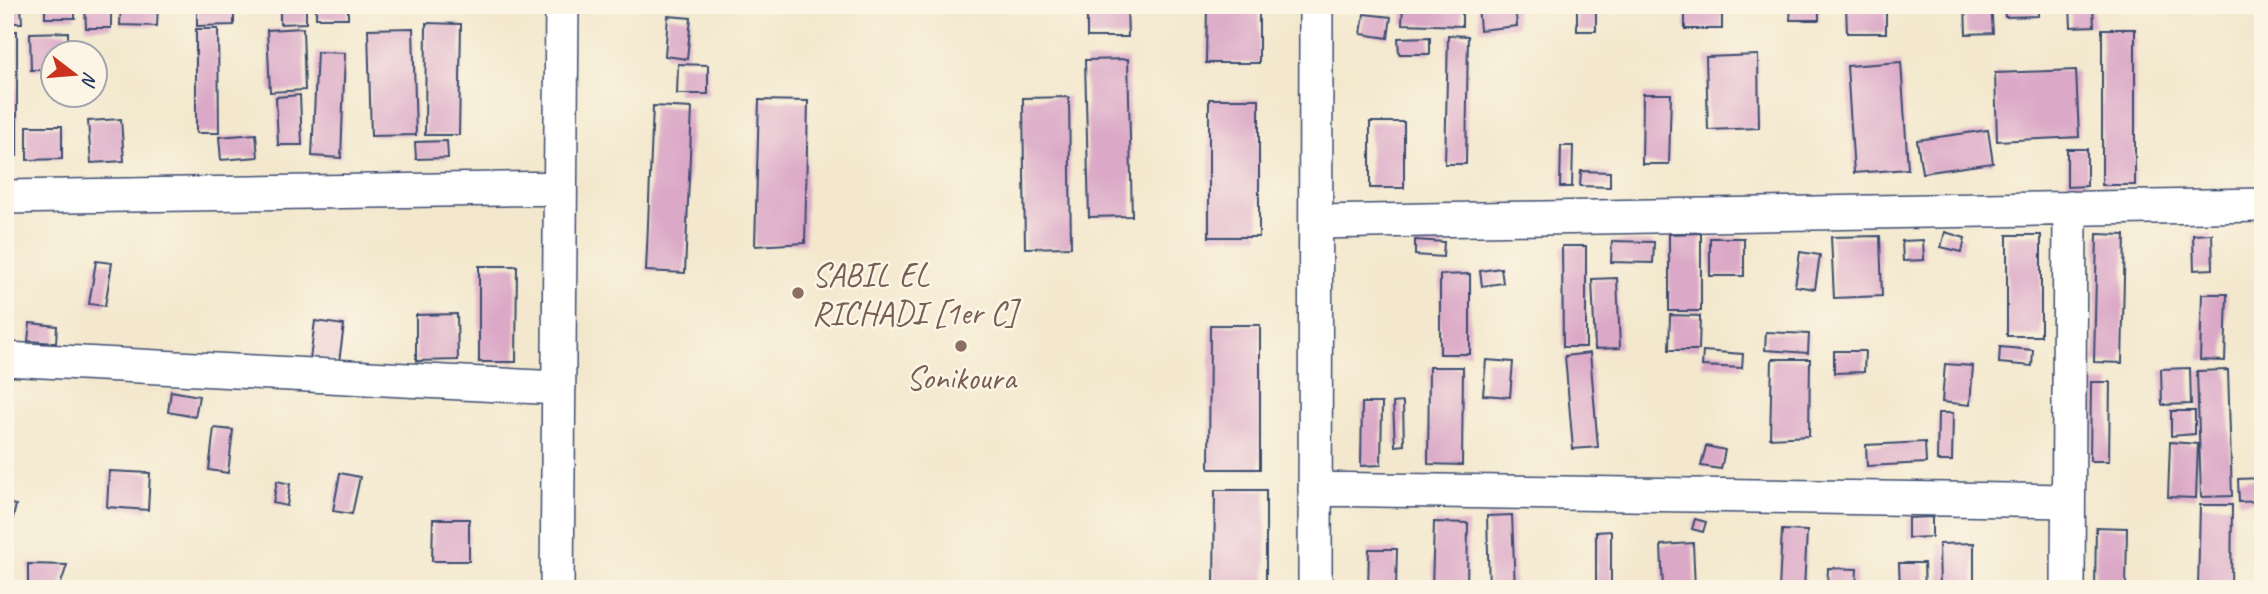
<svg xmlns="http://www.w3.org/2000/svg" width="2268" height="594" font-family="Caveat,sans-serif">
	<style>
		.building { fill: #dba9c7 }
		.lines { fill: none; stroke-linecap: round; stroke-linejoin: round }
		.street-casing { stroke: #3b4b6f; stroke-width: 36 }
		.street { stroke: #fff; stroke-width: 33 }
		.education-dot { fill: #8d6e63; stroke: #fcf5e5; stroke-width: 2.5 }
		.labels { text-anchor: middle; stroke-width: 5; stroke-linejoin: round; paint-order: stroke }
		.education-label { font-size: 33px; fill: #785e54; stroke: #fcf5e5; text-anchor: start }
	</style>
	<rect width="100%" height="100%" fill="#fcf5e5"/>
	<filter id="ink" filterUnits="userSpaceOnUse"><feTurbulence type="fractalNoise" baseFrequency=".0143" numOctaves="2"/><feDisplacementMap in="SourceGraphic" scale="14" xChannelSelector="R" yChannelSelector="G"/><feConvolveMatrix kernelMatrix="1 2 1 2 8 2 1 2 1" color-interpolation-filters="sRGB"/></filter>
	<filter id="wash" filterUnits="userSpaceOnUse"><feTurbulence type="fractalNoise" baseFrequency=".00686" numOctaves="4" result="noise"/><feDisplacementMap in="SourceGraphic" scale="28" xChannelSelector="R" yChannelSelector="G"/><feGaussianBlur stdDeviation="1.57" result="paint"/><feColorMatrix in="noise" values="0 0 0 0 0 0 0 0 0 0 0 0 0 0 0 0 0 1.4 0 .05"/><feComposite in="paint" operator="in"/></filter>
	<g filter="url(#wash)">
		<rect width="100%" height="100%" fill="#f3e8cd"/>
		<g id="blocks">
			<path class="building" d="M5,5H21L22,23H5Z
				M45,5H75V18H45Z
				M85,5H111V28H86Z
				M121,5H158L157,26L120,25Z
				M197,5H234V25L197,26Z
				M280,5H306V23L280,24Z
				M316,5H348V18H316Z
				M422,5H463V10H422Z
				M1087,5H1127L1128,37H1087Z
				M1207,5H1259V63H1206Z
				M1403,5H1462V26L1402,24Z
				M1478,5H1515L1517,26L1480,30Z
				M1577,5H1596V31H1577Z
				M1685,5H1722V29H1685Z
				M1791,5H1819V20H1790Z
				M1846,5H1886V33H1847Z
				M1965,5H1991L1993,33L1966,34Z
				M2004,5H2038V16L2005,17Z
				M2070,5H2093L2094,26L2071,27Z
				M1364,14L1391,17L1388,38L1361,34Z
				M668,16L691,18L687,59L665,56Z
				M426,23L461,24L459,135H425Z
				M303,28L305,90L270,92L267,30Z
				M413,28L416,135L371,136L368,29Z
				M196,29H218L219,133H196Z
				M2102,29H2135V185H2102Z
				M5,31H17V156H5Z
				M68,32V52H52V70H31L30,33Z
				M1448,35L1468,36L1466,164H1445Z
				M1430,37V54H1399L1398,38Z
				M317,52L345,53L341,158L312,156Z
				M1758,55L1759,128L1708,130L1706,57Z
				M1128,59L1132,216L1089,217L1085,60Z
				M1901,62L1908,169L1854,173L1847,66Z
				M678,64L708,65V94H677Z
				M2076,70L2079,137L1997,141L1995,73Z
				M1643,94H1671L1669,164H1642Z
				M300,95L302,145H278L276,97Z
				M1069,97L1071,247L1025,248L1023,98Z
				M1209,99H1259V237H1209Z
				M759,100L808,101L805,243L755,246Z
				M653,106L692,108L685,273L646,271Z
				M121,119L124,161L91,163L88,121Z
				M1370,122H1404V188H1370Z
				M27,126H62V159L27,160Z
				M1988,130L1993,163L1922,173L1917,140Z
				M256,134L258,157L221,160L219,137Z
				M447,141L448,158L416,159L415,142Z
				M1561,146H1573L1572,187H1560Z
				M2067,149H2087V186L2067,187Z
				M1581,171L1610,172V187L1580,186Z
				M1945,232L1965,238L1962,252L1941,247Z
				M1701,233V311H1669V234Z
				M2097,234L2125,235L2122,363L2094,362Z
				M2212,234L2213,269L2194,270L2193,235Z
				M2007,235H2041V336H2007Z
				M1880,236L1882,296L1834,298L1831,237Z
				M1710,238H1744V276H1710Z
				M1415,240L1444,242L1443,257L1415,255Z
				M1923,240L1924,260L1903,261L1902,241Z
				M1612,241L1654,242L1653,263L1611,262Z
				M1562,246H1586V347H1563Z
				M1800,252L1820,255L1815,289L1795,286Z
				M96,261L112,263L105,306L89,304Z
				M479,266H517L516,362H479Z
				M1501,268L1503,283L1482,286L1480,271Z
				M1470,274V354H1440V275Z
				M1617,278L1620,348L1595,349L1592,279Z
				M2202,294H2227L2225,361L2200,360Z
				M457,314L458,360L416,361V315Z
				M1670,315L1700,316L1699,350H1669Z
				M315,321L344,325L339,362L310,359Z
				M30,323L57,326L56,343L28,341Z
				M1210,325H1260V469H1209Z
				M1766,332L1809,334L1808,353L1765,350Z
				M2000,347L2033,350L2032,366L1999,363Z
				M1703,351L1743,354L1742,368L1702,366Z
				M1834,351H1865L1864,372L1834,373Z
				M1590,353L1598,447L1573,449L1565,356Z
				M1772,359H1810L1809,436L1770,438Z
				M1486,360L1513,362L1510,397L1483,395Z
				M1945,364L1973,366L1970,405L1942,402Z
				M1429,367H1463L1462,465L1428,464Z
				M2190,368L2191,404L2162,405L2161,369Z
				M2228,370L2232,496L2201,497L2197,371Z
				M2091,382H2110L2109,461H2090Z
				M171,391L199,396L195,417L168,412Z
				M1403,402L1404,445L1395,446L1393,403Z
				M1362,403H1382L1381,465L1361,466Z
				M2171,411H2195V434L2171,436Z
				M1938,413H1953L1952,461H1937Z
				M214,428L233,430L228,473L209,470Z
				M1925,442L1926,463L1867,466L1866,445Z
				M2170,442L2198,444L2196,498L2168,497Z
				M1706,446L1725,450L1721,469L1701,466Z
				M109,471L150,473L148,510L107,507Z
				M340,473L360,477L352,514L333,511Z
				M2263,478V501L2239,502L2238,479Z
				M277,481L290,484L287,506L273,503Z
				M1215,490H1266V589H1214Z
				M5,503L16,505L10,530L5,529Z
				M2200,505H2232L2231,589H2198Z
				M1512,515L1515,589H1489L1487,516Z
				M1932,517V537L1908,538V518Z
				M433,519H469V561H432Z
				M1695,519L1706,522L1703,532L1692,529Z
				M1434,522L1468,523L1467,589H1432Z
				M2096,527L2127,528L2126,589H2095Z
				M1782,530L1807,531L1804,589H1779Z
				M1611,531V589H1596V532Z
				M1693,543L1695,589H1663L1661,545Z
				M1974,543V589H1940L1939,544Z
				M1369,549H1397L1396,589H1368Z
				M1899,563H1924L1925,589H1900Z
				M28,564L67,565L59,589H28Z
				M1828,568L1857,569L1856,589H1827Z"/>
		</g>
	</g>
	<g filter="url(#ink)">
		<use href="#blocks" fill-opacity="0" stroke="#3b4b6f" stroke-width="2"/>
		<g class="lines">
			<defs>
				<path id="street" d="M5,197L560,188
					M1316,222L2263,205
					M5,359L559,388
					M1315,489L2068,501
					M557,589L562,5
					M1315,589L1316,5
					M2068,589L2070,208"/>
			</defs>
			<use href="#street" class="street-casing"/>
			<use href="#street" class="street"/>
		</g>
	</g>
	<g class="education-dot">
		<circle cx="798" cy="293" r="7"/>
		<circle cx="961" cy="346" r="7"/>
	</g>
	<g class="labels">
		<g class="education-label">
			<text x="812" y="286">SABIL EL<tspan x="812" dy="38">RICHADI [1er C]</tspan></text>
			<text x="961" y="389" text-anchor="middle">Sonikoura</text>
		</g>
	</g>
	<rect width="2268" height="594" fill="none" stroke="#fcf5e5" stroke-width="28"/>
	<g transform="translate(74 74) rotate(106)"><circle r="33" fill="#fcf5e5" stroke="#a2a6af" stroke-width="2"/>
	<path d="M0-5L12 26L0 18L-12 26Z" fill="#c8321e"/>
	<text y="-10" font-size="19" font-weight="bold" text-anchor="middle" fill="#1b2f5e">N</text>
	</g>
</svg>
